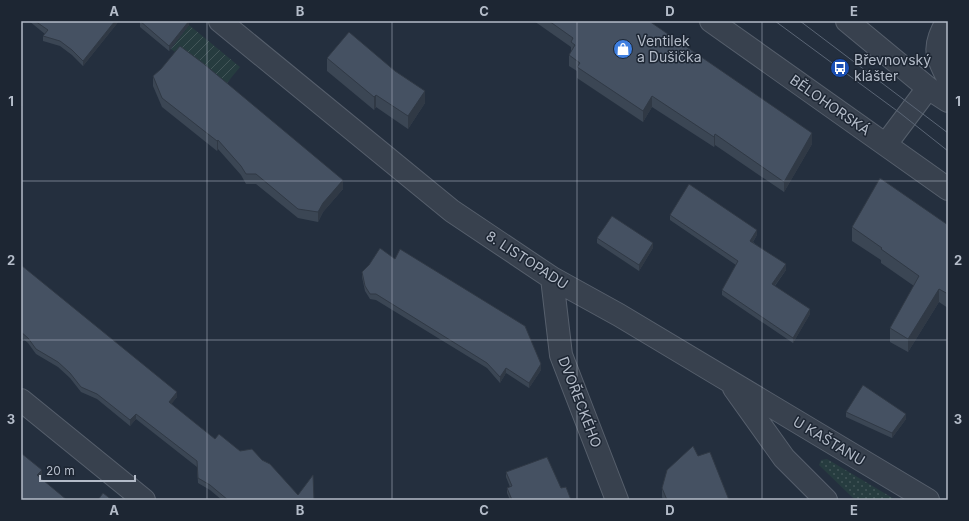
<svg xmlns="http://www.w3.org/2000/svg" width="969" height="521" font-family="Inter,sans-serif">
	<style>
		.grass { fill: url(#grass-dots) }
		.garden { fill: url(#garden-furrows) }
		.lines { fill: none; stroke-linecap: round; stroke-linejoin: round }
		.minor-casing { stroke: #565f6c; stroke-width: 24 }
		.minor { stroke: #38414e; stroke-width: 22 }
		.tram { stroke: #5a6575; stroke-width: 1 }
		.wall { fill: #3b4654 }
		.shaded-wall { fill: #303945 }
		.building { fill: #455162; stroke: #303945 }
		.grid { fill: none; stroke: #b4bcc9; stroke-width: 1; stroke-opacity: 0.55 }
		.labels { text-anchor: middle; stroke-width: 3; stroke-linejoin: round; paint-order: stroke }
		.poi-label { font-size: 14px; fill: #b4bcc9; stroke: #1d2633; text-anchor: start }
		.street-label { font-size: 14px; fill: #b4bcc9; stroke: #1d2633 }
		.neatline { fill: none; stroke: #b4bcc9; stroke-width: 1.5 }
		.grid-label { font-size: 13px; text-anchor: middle; font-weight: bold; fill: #b4bcc9 }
	</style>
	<defs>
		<pattern id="grass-dots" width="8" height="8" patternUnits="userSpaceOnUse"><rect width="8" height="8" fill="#263c3f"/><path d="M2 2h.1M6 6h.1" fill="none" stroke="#435659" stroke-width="1.8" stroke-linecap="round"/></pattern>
		<pattern id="garden-furrows" width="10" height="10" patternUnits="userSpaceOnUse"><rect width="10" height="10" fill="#263c3f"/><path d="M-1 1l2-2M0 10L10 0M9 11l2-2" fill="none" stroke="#435659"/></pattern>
	</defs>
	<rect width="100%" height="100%" fill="#242f3e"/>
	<path class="grass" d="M827,459L896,500H855L819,465L821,460Z"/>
	<path class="garden" d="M189,25L240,67L222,89L171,49Z"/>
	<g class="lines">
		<defs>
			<path id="minor" d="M220,21L452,211L552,278L619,315L928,500
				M711,21L948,189
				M847,21L928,88L948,101
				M947,21C934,46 934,53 948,78
				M886,144L928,88
				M552,278L561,355L617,500
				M734,388L784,458L826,500
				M21,400L144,500"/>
		</defs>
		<use href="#minor" class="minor-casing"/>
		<use href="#minor" class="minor"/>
		<path class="tram" d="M775,21L900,113L948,151
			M800,21L948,133"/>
	</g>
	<path class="wall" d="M29,21H119L83,66L72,55L60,46L43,41V36L45,34Z
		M140,21H189V25L169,51L140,27Z
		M534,21H649L812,144L784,192L715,145L714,147L652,107L643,122L577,78V71L569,66V55L571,53V47Z
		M327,58L425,103L408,129L376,107L374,110L327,71Z
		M153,76L343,189L323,212L318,222L298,218L256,184H246L241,175L218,149L217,151L162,107L153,86Z
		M670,215L757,235L753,242L786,270L775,286L810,314L793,343L722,295V290L736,265L670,220Z
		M948,225V308L939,302L908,352L890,342V328L914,286L881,263V260L852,241V227Z
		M597,238L653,248L639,271L597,243Z
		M21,265L177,397L171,404L215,439L240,451L298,495L314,500H222L210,490L198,483L197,467L136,419L130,426L97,399L81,392L70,378L58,367L36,354L28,343L21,337Z
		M362,272L541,370L529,388L506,373L500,383L487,368L376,300L370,299L365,291L362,277Z
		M846,412L906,419L892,438L846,417Z
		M698,456L729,500H663L662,497V488Z
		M506,472L561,488L571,500H510L507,493V488L510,487L506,477Z"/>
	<path class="shaded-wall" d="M115,21H119L83,66V61Z
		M189,21V25L169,51V46Z
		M425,91V103L408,129V116Z
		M376,95V107L374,110V97Z
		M652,96V107L643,122V111Z
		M812,133V144L784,192V182Z
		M715,134V145L714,147V137Z
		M218,140V149L217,151V141Z
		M343,180V189L323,212L318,222V212L323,203Z
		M757,230V235L750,246V241Z
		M653,243V248L639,271V265Z
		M786,264V270L772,289V284Z
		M939,289V302L908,352V339Z
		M810,309V314L793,343V338Z
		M541,364V370L529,388V383Z
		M506,368V373L500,383V377Z
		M177,392V397L169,407V402Z
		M136,414V419L130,426V420Z
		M906,414V419L892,438V433Z
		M42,470V479L37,484V475Z"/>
	<path class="building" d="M35,21H115L83,61L72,50L60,41L43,36L48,30Z
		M140,21H189L169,46Z
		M549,21H649L812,133L784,182L715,134L714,137L652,96L643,111L577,67L580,63L569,55L575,45L571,42L573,38Z
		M349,32L395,71L425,91L408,116L376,95L374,97L327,58Z
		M180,46L204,64L343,180L323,203L318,212L298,209L256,174H246L241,166L218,140L217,141L162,98L153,76L161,69Z
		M880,178L948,225V294L939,289L908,339L890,328L919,276L881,249L882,248L852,227Z
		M689,184L757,230L750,241L786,264L772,284L810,309L793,338L722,290L738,261L670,215Z
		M612,216L653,243L639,265L597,238Z
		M380,248L395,259L400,249L525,326L541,364L529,383L506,368L500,377L487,363L376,294H370L365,286L362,272L369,265Z
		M21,265L177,392L169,402L215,439L219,434L240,451L252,449L262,460L270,464L298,495L313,475L314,500H228L210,485L198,478L197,461L136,414L130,420L97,394L81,387L70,373L58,362L36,349L28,338L21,332Z
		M863,385L906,414L892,433L846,412Z
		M693,446L698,456L710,452L729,500H667L662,488L667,470Z
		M21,453L42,470L37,475L67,500H21Z
		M547,457L561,488L566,487L571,500H512L507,488L512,486L506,472Z
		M103,493L112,500H98Z"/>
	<path class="grid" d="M207,21V500M392,21V500M577,21V500M762,21V500M21,181H948M21,340H948"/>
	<defs>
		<symbol id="shop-disc" viewBox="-11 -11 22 22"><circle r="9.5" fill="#3f7fe0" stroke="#1d2633"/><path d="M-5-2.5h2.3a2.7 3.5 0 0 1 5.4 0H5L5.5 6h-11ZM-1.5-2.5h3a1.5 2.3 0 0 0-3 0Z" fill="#fff"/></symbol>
		<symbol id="bus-disc" viewBox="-11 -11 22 22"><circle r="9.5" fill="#1a4fb4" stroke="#1d2633"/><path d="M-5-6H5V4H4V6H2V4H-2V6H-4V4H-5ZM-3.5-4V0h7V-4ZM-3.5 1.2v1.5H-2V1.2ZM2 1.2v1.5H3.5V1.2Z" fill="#fff"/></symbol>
	</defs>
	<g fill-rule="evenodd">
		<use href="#shop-disc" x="612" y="38" width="22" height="22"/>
		<use href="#bus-disc" x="829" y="57" width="22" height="22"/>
	</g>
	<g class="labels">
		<g class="poi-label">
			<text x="637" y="46">Ventilek<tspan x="637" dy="16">a Dušička</tspan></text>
			<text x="854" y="65">Břevnovský<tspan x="854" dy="16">klášter</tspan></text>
		</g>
		<g class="street-label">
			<text transform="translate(830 105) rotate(35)" y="5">BĚLOHORSKÁ</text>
			<text transform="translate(527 260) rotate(33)" y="5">8. LISTOPADU</text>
			<text transform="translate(580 402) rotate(69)" y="5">DVOŘECKÉHO</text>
			<text transform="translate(829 441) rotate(31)" y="5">U KAŠTANU</text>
		</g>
	</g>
	<rect width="969" height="521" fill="none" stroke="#1d2633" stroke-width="44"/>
	<path d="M40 475v6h95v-6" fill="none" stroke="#b4bcc9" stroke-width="2"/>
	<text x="46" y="475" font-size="12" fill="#b4bcc9" stroke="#1d2633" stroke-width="3" paint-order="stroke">20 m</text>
	<rect x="22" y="22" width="925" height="477" class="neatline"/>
	<g class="grid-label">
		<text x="114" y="16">A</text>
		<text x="300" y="16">B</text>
		<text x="484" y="16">C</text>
		<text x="670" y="16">D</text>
		<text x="854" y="16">E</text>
		<text x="11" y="106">1</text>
		<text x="958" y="106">1</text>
		<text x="11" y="265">2</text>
		<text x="958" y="265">2</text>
		<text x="11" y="424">3</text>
		<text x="958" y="424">3</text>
		<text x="114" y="515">A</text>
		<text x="300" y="515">B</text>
		<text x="484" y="515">C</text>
		<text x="670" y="515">D</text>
		<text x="854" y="515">E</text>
	</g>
</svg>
